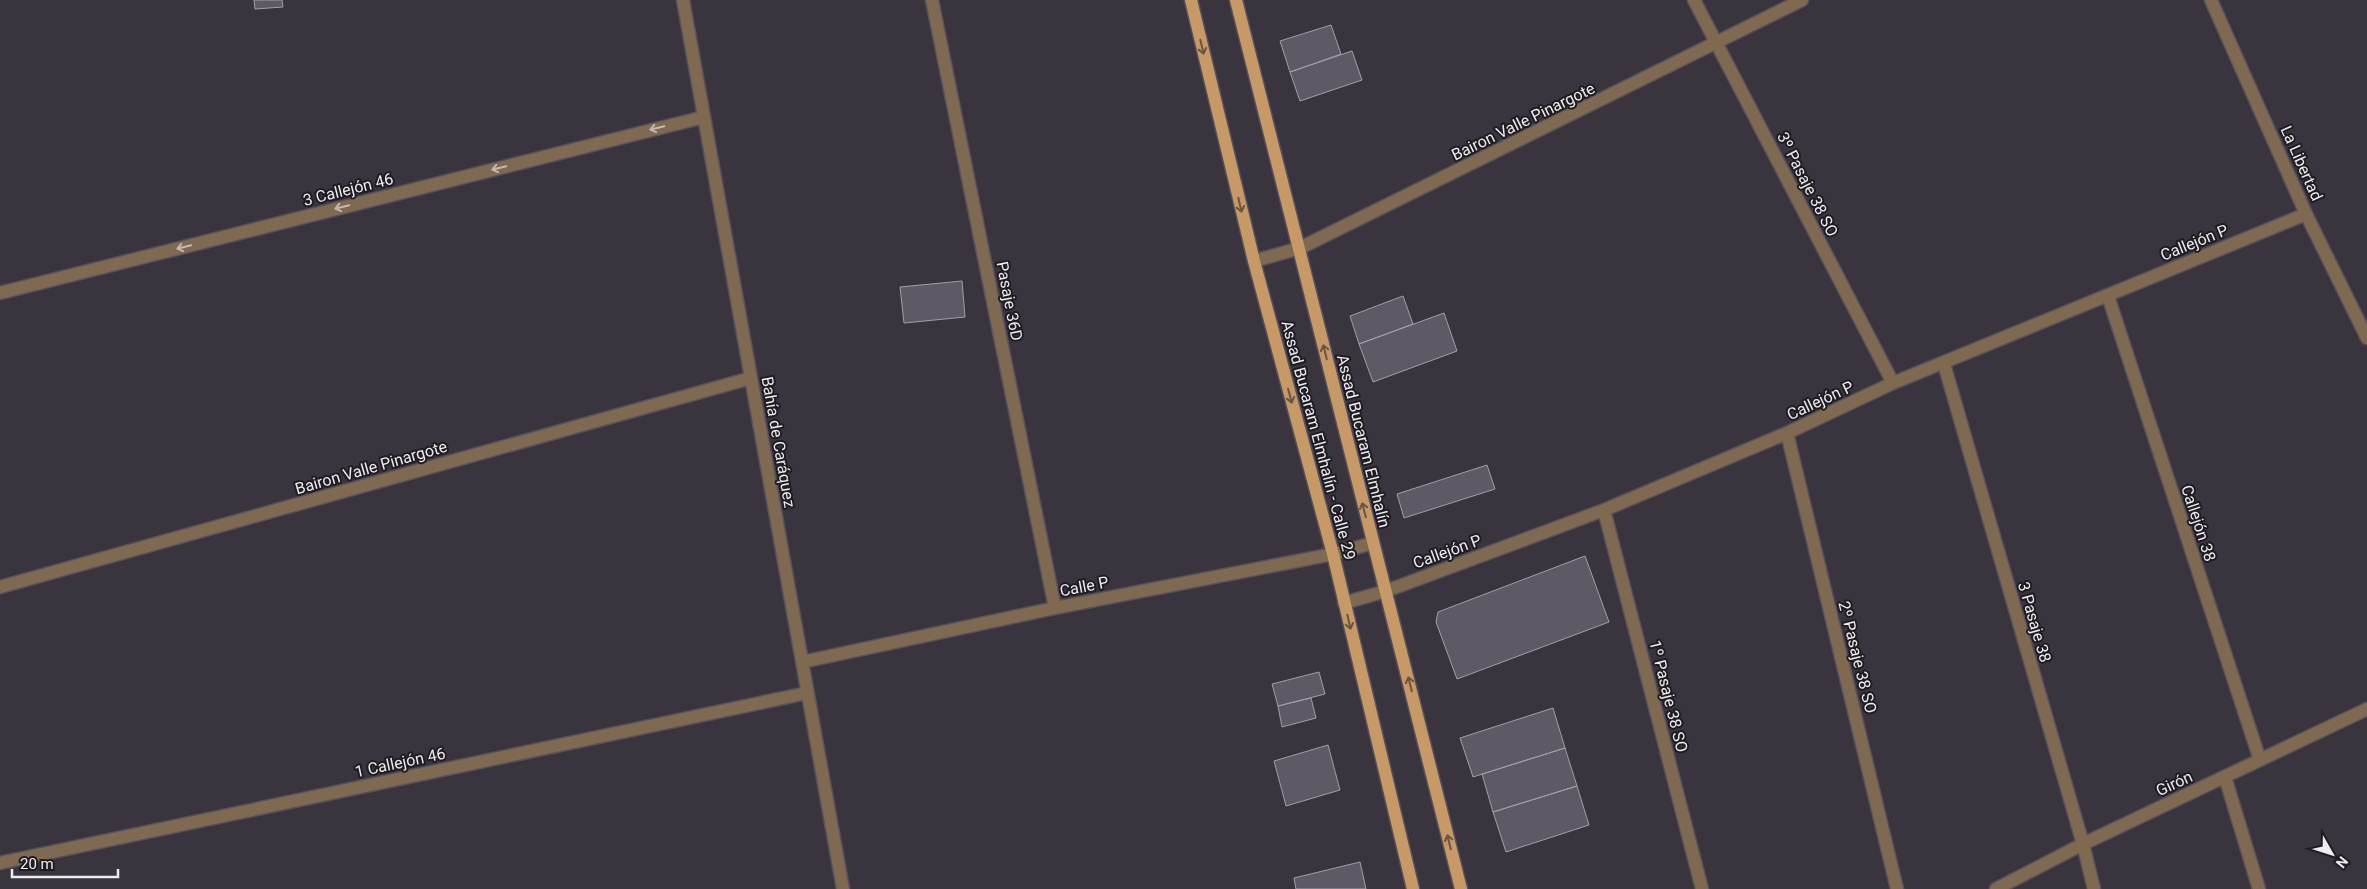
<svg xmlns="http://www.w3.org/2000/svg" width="2367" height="889" font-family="Roboto,sans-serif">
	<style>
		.building { fill: #5e5964; stroke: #a39ea9 }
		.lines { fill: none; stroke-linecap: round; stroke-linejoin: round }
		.minor-casing { stroke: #56515a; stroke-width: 15 }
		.major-casing { stroke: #56515a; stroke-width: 15 }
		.minor { stroke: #7f6951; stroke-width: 12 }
		.major { stroke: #c69966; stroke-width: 12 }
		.oneway { stroke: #6a5540 }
		.oneway2 { stroke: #c2b7b1 }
		.labels { text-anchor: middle; stroke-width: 4; stroke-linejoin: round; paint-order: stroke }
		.street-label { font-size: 16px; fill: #eeebf1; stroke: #1f1d21 }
	</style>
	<rect width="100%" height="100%" fill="#39343d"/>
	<path class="building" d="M254,0H282L283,7L255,9Z
		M1331,25L1341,54L1290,72L1280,41Z
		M1352,51L1362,80L1300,101L1290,72Z
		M962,281L965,317L904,323L900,287Z
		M1403,296L1413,324L1359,344L1350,316Z
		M1444,313L1457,351L1373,382L1359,344Z
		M1487,465L1495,489L1404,518L1397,494Z
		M1585,556L1609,622L1457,679L1436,622L1438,612Z
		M1319,672L1325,694L1278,706L1272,684Z
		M1311,698L1316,718L1282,727L1278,706Z
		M1553,708L1565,748L1473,777L1460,738Z
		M1328,745L1340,790L1286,806L1274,761Z
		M1565,748L1577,786L1493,812L1482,774Z
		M1577,786L1589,825L1506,852L1493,812Z
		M1360,862L1366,889H1296L1294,878Z"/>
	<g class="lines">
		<defs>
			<path id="minor" d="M683,0L843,889
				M932,0L1055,608
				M1694,0L1893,383
				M2211,0L2306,214L2367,338
				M1254,261L1300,248L1802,0
				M0,293L704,117
				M2108,296L2260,760
				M1944,364L2083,844L2094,889
				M1787,433L1897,889
				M1604,510L1702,889
				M0,587L751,378
				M1344,603L1386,591L1604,510L1787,433L1893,383L2306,214
				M802,662L1055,608L1333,554L1373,543
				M2225,777L2259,889
				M0,863L807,693
				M1996,889L2083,844L2367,709"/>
			<path id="major" d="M1191,0L1254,261L1333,554L1413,889
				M1236,0L1461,889"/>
		</defs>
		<use href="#minor" class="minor-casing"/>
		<use href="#major" class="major-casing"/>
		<use href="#minor" class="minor"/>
		<use href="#major" class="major"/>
	</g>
	<defs><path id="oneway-shaft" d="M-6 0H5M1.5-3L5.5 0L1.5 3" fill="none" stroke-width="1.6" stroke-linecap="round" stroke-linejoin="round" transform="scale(1.25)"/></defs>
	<g class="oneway">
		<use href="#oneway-shaft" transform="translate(1202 47) rotate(77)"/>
		<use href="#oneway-shaft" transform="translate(1240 205) rotate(77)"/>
		<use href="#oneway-shaft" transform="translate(1325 352) rotate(-104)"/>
		<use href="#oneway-shaft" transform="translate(1290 396) rotate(75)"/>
		<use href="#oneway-shaft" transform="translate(1364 510) rotate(-104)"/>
		<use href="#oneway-shaft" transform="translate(1349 622) rotate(77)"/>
		<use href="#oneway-shaft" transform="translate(1410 684) rotate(-104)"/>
		<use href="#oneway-shaft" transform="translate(1449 842) rotate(-104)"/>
	</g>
	<g class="oneway2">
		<use href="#oneway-shaft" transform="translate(657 128) rotate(166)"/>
		<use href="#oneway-shaft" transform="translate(499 168) rotate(166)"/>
		<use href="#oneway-shaft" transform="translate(342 207) rotate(166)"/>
		<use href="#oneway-shaft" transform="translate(184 247) rotate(166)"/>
	</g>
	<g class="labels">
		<g class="street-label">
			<text transform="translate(1523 121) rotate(-26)" y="6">Bairon Valle Pinargote</text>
			<text transform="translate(2302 163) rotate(66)" y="6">La Libertad</text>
			<text transform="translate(1808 184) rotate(63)" y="6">3º Pasaje 38 SO</text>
			<text transform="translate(348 189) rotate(-14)" y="6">3 Callejón 46</text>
			<text transform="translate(2194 242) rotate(-22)" y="6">Callejón P</text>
			<text transform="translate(1010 301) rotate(79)" y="6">Pasaje 36D</text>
			<text transform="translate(1820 400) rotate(-25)" y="6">Callejón P</text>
			<text transform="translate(1319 440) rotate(75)" y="6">Assad Bucaram Elmhalín - Calle 29</text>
			<text transform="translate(1364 441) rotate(76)" y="6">Assad Bucaram Elmhalín</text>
			<text transform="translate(779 442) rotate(80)" y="6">Bahía de Caráquez</text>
			<text transform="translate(371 467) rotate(-16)" y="6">Bairon Valle Pinargote</text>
			<text transform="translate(2199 523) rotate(72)" y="6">Callejón 38</text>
			<text transform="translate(1447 551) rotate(-20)" y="6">Callejón P</text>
			<text transform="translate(1084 586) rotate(-11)" y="6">Calle P</text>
			<text transform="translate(2035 622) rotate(74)" y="6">3 Pasaje 38</text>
			<text transform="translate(1858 657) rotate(76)" y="6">2º Pasaje 38 SO</text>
			<text transform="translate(1669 696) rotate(76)" y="6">1º Pasaje 38 SO</text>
			<text transform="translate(400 762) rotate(-12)" y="6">1 Callejón 46</text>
			<text transform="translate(2174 783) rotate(-25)" y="6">Girón</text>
		</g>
	</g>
	<g transform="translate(2332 854) rotate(129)" stroke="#1f1d21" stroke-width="4" paint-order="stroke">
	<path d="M0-4L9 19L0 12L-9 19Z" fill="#eeebf1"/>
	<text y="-8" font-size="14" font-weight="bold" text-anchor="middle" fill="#eeebf1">N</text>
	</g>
	<path d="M12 869v8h106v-8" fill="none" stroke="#eeebf1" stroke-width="2.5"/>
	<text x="20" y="869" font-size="15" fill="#eeebf1" stroke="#1f1d21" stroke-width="4" paint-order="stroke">20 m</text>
</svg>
